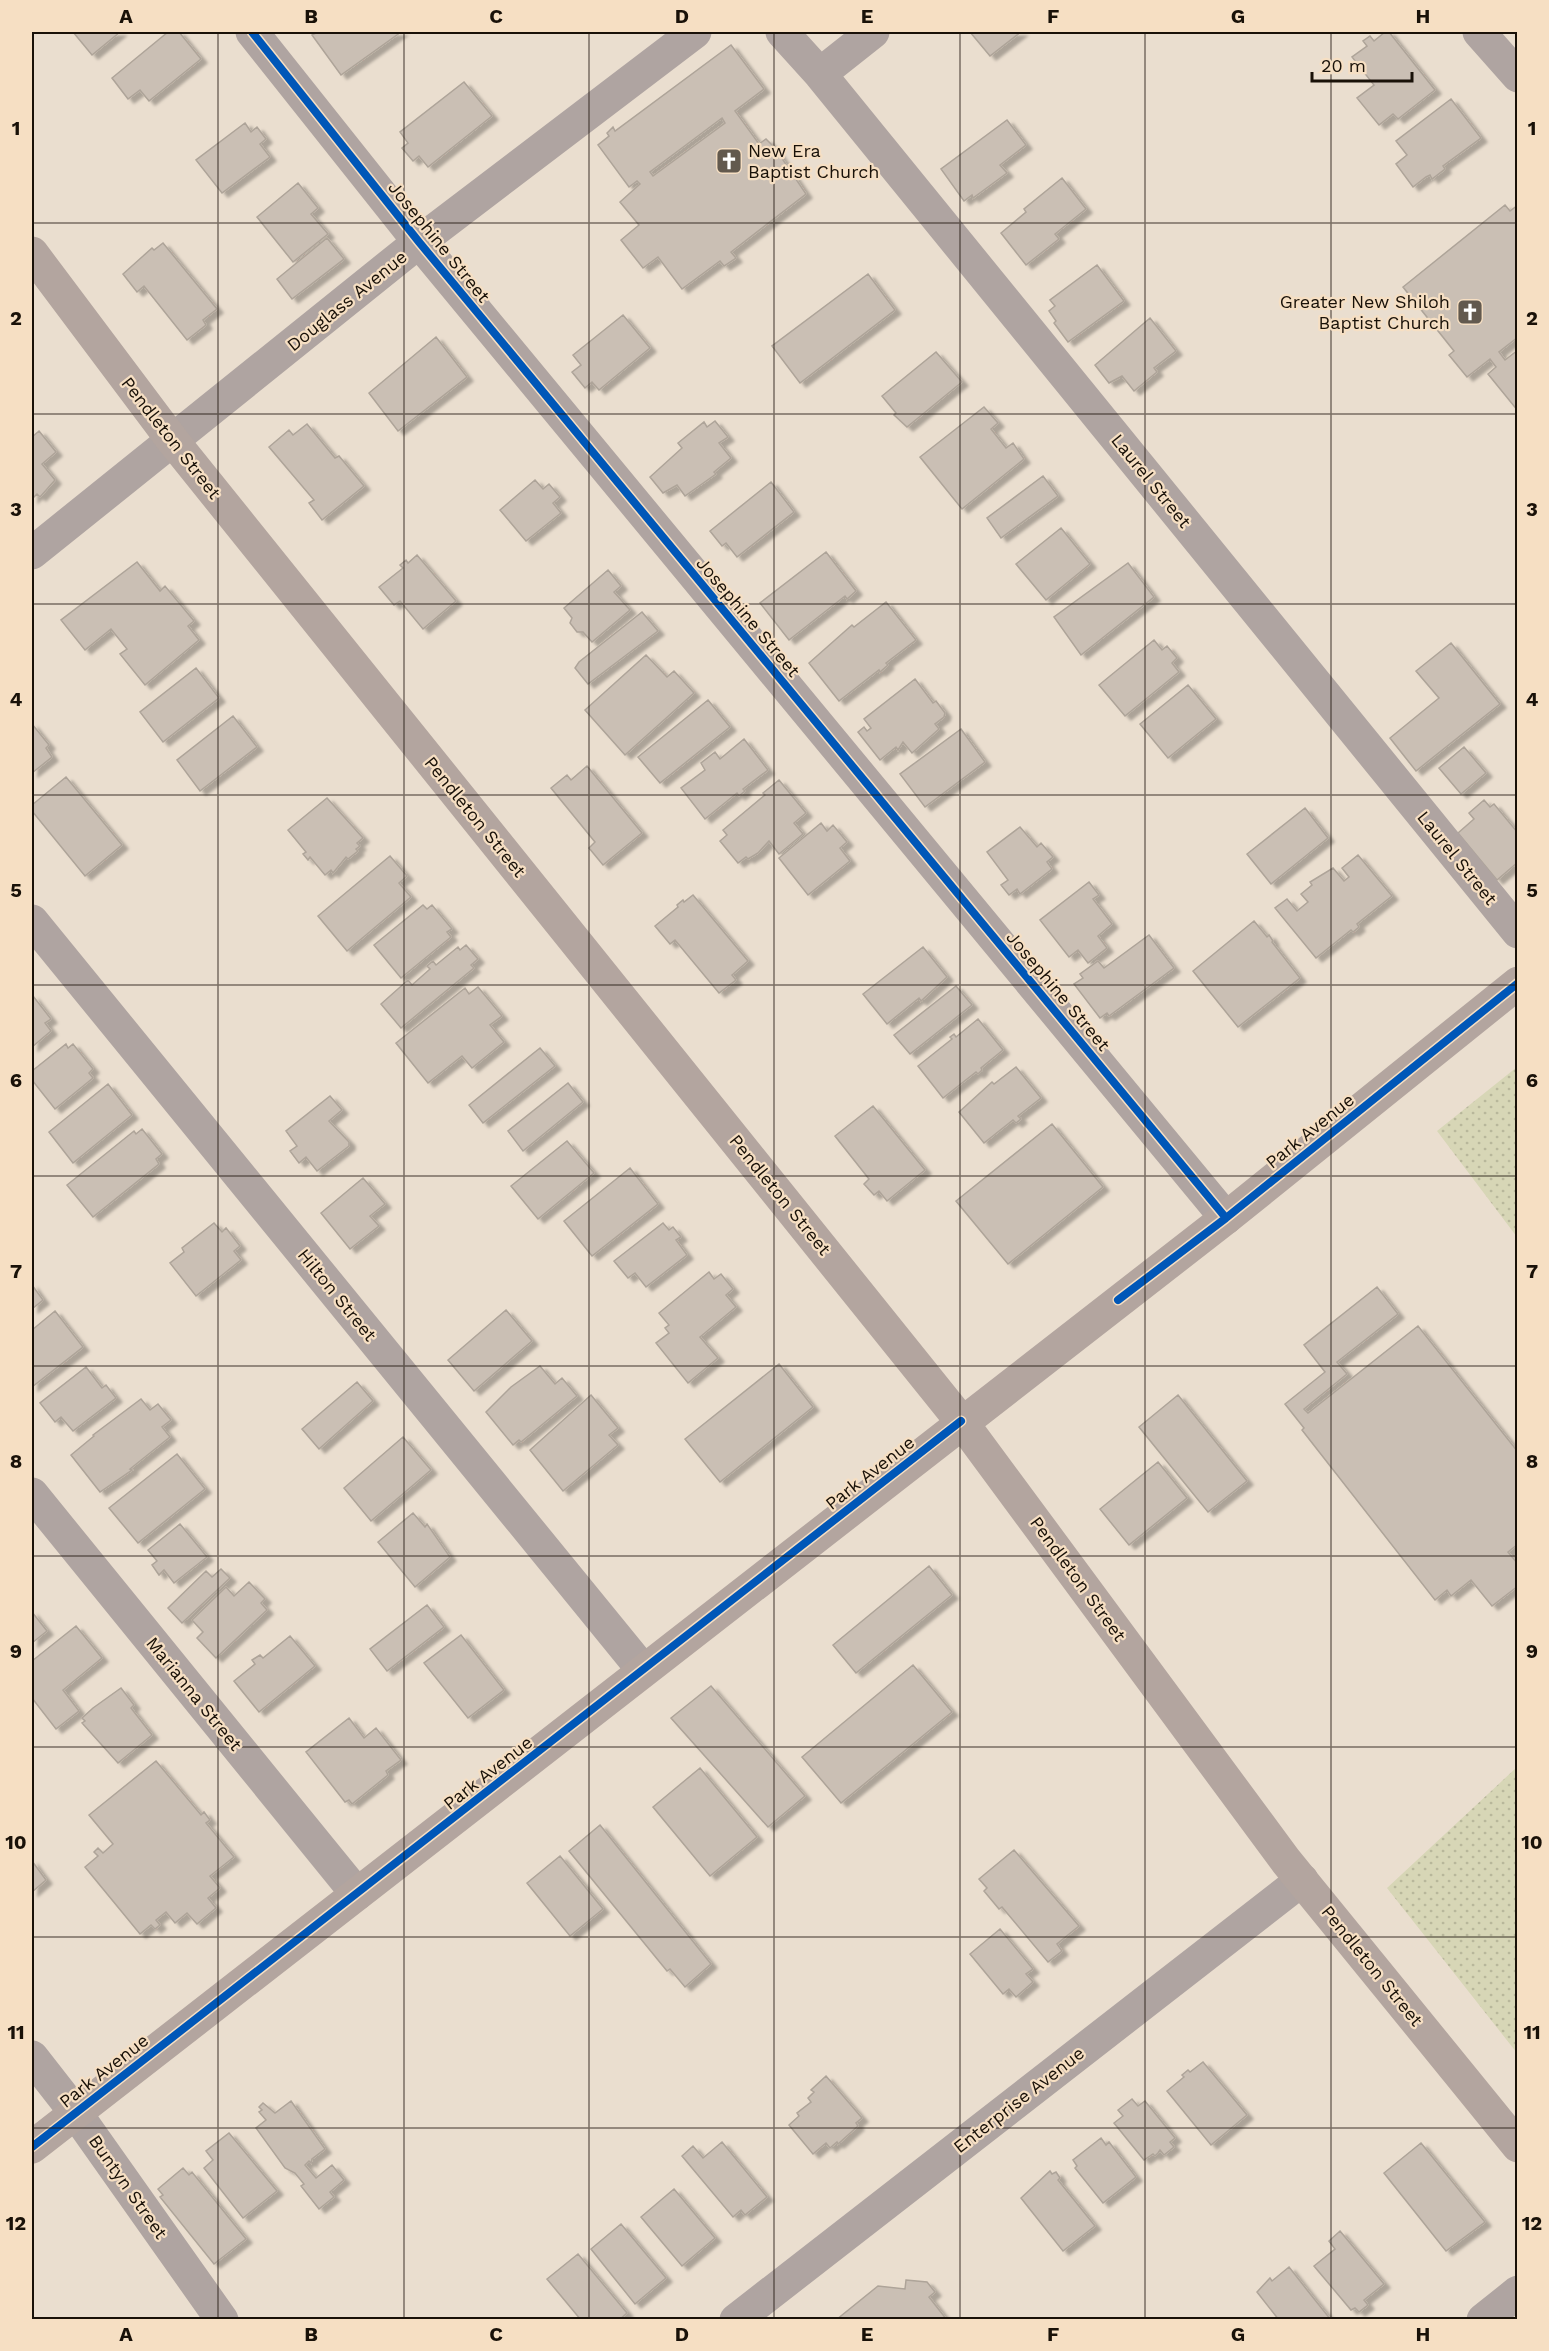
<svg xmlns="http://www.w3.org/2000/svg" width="1549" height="2351" font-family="'Work Sans',sans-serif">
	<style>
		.park { fill: url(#park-dots) }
		.building { fill: #cabfb4; stroke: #aea499; stroke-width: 1.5; fill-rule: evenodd; filter: url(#shadow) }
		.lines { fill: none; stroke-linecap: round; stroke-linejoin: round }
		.minor { stroke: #afa4a1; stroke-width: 33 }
		.major { stroke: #b3a59f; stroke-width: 33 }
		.cycleway-casing { stroke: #f6dfc3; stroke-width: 11 }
		.cycleway { stroke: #0057b8; stroke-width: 8 }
		.grid { fill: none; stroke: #191108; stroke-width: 1.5; stroke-opacity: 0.55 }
		.labels { text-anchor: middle; stroke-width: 4.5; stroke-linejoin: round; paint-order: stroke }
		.poi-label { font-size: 18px; fill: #191108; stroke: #f6dfc3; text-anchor: start }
		.street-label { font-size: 18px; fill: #191108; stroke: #f6dfc3 }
		.neatline { fill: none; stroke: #191108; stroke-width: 2 }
		.grid-label { font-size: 20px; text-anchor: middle; font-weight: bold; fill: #191108 }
	</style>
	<defs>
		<pattern id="park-dots" width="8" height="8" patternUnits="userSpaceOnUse" patternTransform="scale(1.5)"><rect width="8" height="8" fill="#d7d6b6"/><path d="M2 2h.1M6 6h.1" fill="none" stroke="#b8b79b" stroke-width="1.8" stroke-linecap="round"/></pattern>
		<filter id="shadow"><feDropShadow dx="6" dy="4" stdDeviation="1.5" flood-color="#0004"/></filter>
	</defs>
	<rect width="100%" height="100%" fill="#eadecf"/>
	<path class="park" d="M1517,1067V1237L1437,1131Z
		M1517,1767V2053L1387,1888Z"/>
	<path class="building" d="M73,32H120L92,55Z
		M168,32H179L201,59L149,101L140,90L128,99L112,78Z
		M318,32H401L341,75L312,35Z
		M970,32H1021L990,56Z
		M1385,32H1389L1435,90L1398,119L1393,114L1379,125L1357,98L1374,85L1352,57L1367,46L1363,41L1370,36L1374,41Z
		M731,45L764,89L735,111L759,144L766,139L775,148L806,194L731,252L736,258L724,266L720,261L682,289L658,257L643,268L621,240L639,225L620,202L640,184L637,181L629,187L598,145L609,136L607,133L613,127L615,131ZM722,118L725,123L653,176L650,172Z
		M464,82L492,116L428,167L419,156L413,161L402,148L408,143L400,132Z
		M1451,99L1481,138L1443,166L1445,169L1432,179L1430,175L1426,177L1413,187L1396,164L1407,155L1396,141Z
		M1007,120L1026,145L1000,165L1007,173L973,198L972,195L964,201L941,169Z
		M245,123L251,132L257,127L266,139L260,144L270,157L222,193L196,160Z
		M1062,178L1086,209L1055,234L1059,239L1026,265L1001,233L1026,212L1024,209Z
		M298,183L318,208L311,214L328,234L293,262L257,217Z
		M1505,205L1510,211L1518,205V337L1499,352L1505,360L1518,350V411L1488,374L1496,367L1490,359L1467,377L1449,355L1454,351L1403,287Z
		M327,238L344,259L292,299L277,279Z
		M163,243L217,309L203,320L206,325L187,340L144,286L137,292L123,274L152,248L154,250Z
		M1097,265L1124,301L1068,342L1054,323L1056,321L1049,311L1055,306L1050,300Z
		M868,274L895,310L800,383L772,346Z
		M623,315L650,348L599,390L592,382L585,388L572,372L581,365L573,355Z
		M1150,318L1176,351L1154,368L1157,372L1134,391L1122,376L1109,383L1095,365Z
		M436,337L467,377L398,431L369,393Z
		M936,352L962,382L907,427L894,415L896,413L882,396Z
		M984,407L998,423L991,429L1006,448L1013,443L1024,459L962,509L920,457Z
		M715,421L728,437L719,443L731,458L714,472L716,474L685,496L677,485L663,493L650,477L682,448L678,443L704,422L707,427Z
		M307,424L335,458L339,456L364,486L322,520L309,503L314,500L269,447L289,430L293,435Z
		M39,431L56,452L42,464L55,480L40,497L37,494L32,499V437Z
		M1043,476L1058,496L1001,538L987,518Z
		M535,480L543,489L549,484L560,497L553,503L561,513L526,541L500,510Z
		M771,482L794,512L737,557L726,543L722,546L710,531Z
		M1061,528L1090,564L1046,600L1016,564Z
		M826,552L856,591L847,599L845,596L789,640L760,603Z
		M417,555L456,601L423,629L400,601L394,605L379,587L403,568L400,565L406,560L408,563Z
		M137,562L160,591L165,586L194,621L188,626L199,640L145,685L120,654L127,649L111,629L85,650L61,620Z
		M1128,563L1154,597L1081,655L1054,617Z
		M608,570L621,586L614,592L630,610L592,642L583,632H577L570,623L572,618L564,608Z
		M886,602L916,640L886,663L888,665L880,672L879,670L839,701L809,663L852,625L854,627Z
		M642,612L658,631L588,684L575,668L579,662Z
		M1154,640L1162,650L1167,646L1177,658L1172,663L1179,672L1125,716L1099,685Z
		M1451,643L1500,704L1416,771L1390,738L1439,698L1416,671Z
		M646,655L667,677L674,671L694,693L625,755L585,710Z
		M196,668L219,698L163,742L140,712Z
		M915,679L933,703L936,701L945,713L944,717L935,724L939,729L912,753L903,742L898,750L896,747L880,760L858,732L864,727L867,731L871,728L864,719Z
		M1188,685L1216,719L1168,758L1140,724Z
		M708,700L730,727L660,783L638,757Z
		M233,716L257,747L200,791L177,760Z
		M32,724L49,745L46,748L52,757L32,773Z
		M961,729L985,762L925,807L900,774Z
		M744,739L768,770L743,789L745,791L739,796L737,793L705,819L681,788L705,770L701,763L715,752L720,759Z
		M1464,747L1486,773L1461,794L1439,768Z
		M587,766L642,833L603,865L589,848L595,842L551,788L567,775L571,780Z
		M66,777L122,845L85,876L32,811V805Z
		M779,780L806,813L794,823L803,834L779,854L769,841L758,853L748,859L746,857L738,863L720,841L727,835L723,830L765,795L763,793Z
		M327,798L363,838L357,843L360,846L356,849L358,851L348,859L346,857L333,873L331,870L325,875L310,857L308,860L303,854L306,852L288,830Z
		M1484,800L1490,807L1494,804L1518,833V862L1497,880L1458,833L1474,819L1469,813Z
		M1305,808L1328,838L1271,884L1247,854Z
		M821,823L827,831L833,825L847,842L840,848L850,861L808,895L779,858Z
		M1020,827L1037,847L1041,843L1053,857L1047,862L1052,869L1020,894L1017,889L1009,895L1001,885L1008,880L987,852Z
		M1358,855L1392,896L1357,924L1359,927L1353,932L1351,930L1316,958L1275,908L1287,899L1297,911L1308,902L1301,894L1312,885L1310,882L1333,868L1344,881L1349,877L1342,868Z
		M390,856L407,876L399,883L411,897L347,951L318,916Z
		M1089,882L1099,895L1093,899L1112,924L1098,936L1107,948L1088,963L1078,950L1069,957L1040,920Z
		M693,895L748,961L732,975L736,980L719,993L675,940L670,944L655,926L678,907L677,905L683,900L684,902Z
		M423,905L427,909L432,905L452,929L447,932L451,937L401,978L374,945Z
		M1254,921L1267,937L1269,935L1273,941L1272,942L1300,978L1238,1027L1193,971Z
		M1149,935L1174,968L1109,1016L1107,1013L1100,1018L1074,984L1083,978L1080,974L1098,961L1104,968Z
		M466,945L478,959L471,965L474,968L401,1028L381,1004L408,980L412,985L430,969L427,966L433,961L436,965L458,947L460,950Z
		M923,947L947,977L921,1001L919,998L887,1024L863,994Z
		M956,986L972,1005L910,1054L894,1035Z
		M478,987L502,1016L490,1025L504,1042L472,1068L462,1056L428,1083L396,1043L465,988L469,994Z
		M33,996L51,1019L45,1023L51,1031L32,1047Z
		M978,1019L1003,1050L981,1068L982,1070L978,1074L976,1072L943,1098L918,1066L952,1039L950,1037L954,1034L956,1037Z
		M66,1044L68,1048L73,1044L93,1069L89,1073L93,1078L55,1109L32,1080V1071Z
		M540,1048L555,1066L483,1123L469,1105Z
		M1016,1067L1041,1098L1018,1116L1021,1119L1016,1123L1013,1120L984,1143L959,1112L992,1082L994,1084Z
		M568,1083L583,1102L523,1151L508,1131Z
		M108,1084L132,1115L73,1163L49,1132Z
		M330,1096L342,1110L329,1121L349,1142V1146L317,1171L306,1157L299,1163L290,1151L297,1146L286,1131Z
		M873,1106L925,1170L887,1201L879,1191L874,1195L864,1184L869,1179L835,1136Z
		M1052,1124L1103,1187L1008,1264L956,1201Z
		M142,1129L162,1154L156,1159L159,1164L93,1217L67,1185L134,1131L136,1134Z
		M567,1141L594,1173L538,1219L511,1186Z
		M630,1168L658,1204L592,1256L564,1221Z
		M363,1178L385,1204L370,1216L379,1226L350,1249L321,1213Z
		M214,1223L222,1232L226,1228L240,1246L234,1251L241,1260L196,1296L170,1263L184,1252L182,1248Z
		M663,1223L669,1230L673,1227L681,1237L676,1240L687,1255L646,1287L635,1273L628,1278L614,1261Z
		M709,1272L714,1279L721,1274L733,1289L726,1295L736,1307L700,1337L718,1358L688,1383L656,1343L669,1333L665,1328L669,1325L659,1313Z
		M32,1285L43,1300L32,1309Z
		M1377,1287L1398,1314L1337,1362L1347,1374L1304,1409L1308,1413L1418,1326L1518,1452V1544L1508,1552L1518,1564V1586L1492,1606L1471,1580L1451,1596L1447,1590L1435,1600L1302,1430L1304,1428L1285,1404L1325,1372L1304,1345Z
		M506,1310L532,1341L474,1391L448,1360Z
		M55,1311L83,1347L32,1387V1330Z
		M779,1364L813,1407L720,1482L685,1439Z
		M540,1366L555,1384L562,1378L577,1396L521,1442L519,1440L513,1445L486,1412L511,1387Z
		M86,1367L102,1388L106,1385L116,1398L73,1431L61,1417L55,1422L40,1403Z
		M357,1382L373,1401L319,1449L302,1429Z
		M591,1395L618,1428L609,1435L618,1445L563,1491L530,1450Z
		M1178,1395L1247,1481L1208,1512L1139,1427Z
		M141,1399L150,1410L158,1404L171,1420L162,1427L170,1437L130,1469L132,1470L100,1492L71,1455L94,1436L93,1435Z
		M403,1437L431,1470L371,1521L344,1488Z
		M177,1454L205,1489L138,1543L109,1508Z
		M1158,1462L1187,1498L1129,1545L1100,1509Z
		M413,1513L425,1527L427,1524L450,1557L415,1587L378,1542Z
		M180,1524L207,1557L174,1583L164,1570L159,1575L152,1565L157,1561L148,1550Z
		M929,1566L952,1595L856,1673L833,1645Z
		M221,1569L230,1578L182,1623L168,1608L206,1571L212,1577Z
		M249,1582L265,1599L261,1603L267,1610L216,1658L197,1638L203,1632L192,1620L226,1587L234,1596Z
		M427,1605L444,1627L387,1671L370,1649Z
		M32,1612L47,1631L32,1643Z
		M76,1626L102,1658L63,1690L79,1711L56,1729L32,1698V1661Z
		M461,1635L504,1690L468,1718L424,1663Z
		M290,1636L315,1666L259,1712L234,1681L255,1664L252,1660L260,1655L263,1658Z
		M913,1665L952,1712L841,1803L802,1757Z
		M711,1686L805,1796L768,1827L671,1718Z
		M121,1688L134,1705L131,1708L152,1735L118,1763L82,1723L85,1721L82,1718L93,1708Z
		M349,1718L364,1738L376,1728L401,1760L386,1771L388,1775L352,1804L349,1800L345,1802L306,1752Z
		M156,1761L201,1815L204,1812L210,1820L206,1823L234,1857L210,1876L220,1888L208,1898L216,1908L197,1924L187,1913L175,1923L166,1912L156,1920L160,1925L155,1929L151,1925L140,1934L85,1867L98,1856L94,1852L98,1848L103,1853L113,1844L89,1815Z
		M700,1768L757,1837L710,1876L653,1807Z
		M600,1825L711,1964L685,1987L670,1969L667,1971L569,1851Z
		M1014,1850L1079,1926L1057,1944L1062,1951L1048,1962L1002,1907L999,1909L984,1891L987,1888L979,1879Z
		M560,1856L603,1909L570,1936L527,1883Z
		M32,1861L46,1880L32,1892Z
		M1000,1929L1033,1969L1026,1974L1033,1982L1016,1997L1009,1989L1003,1994L970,1954Z
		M1203,2062L1247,2115L1211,2145L1167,2091L1184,2077L1182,2075L1188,2070L1190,2072Z
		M826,2076L862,2118L856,2123L858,2126L838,2144L837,2142L830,2148L826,2143L813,2154L789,2125L799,2116L797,2113L811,2102L808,2098L814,2092L811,2090Z
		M1132,2099L1138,2106L1145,2101L1175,2138L1170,2142L1174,2147L1164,2155L1160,2150L1158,2153L1155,2156L1153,2154L1144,2160L1114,2123L1123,2116L1118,2110Z
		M291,2101L325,2149L312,2159L311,2163L309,2161L305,2165L316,2178L332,2165L344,2180L330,2192L334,2197L319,2209L301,2186L304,2184L295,2173L285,2168L256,2128L266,2120L259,2112L262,2110L259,2107L263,2103L275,2113Z
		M229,2133L277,2191L243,2218L204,2168L213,2160L206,2151Z
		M1101,2138L1106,2145L1109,2142L1136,2177L1103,2203L1075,2168L1077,2166L1073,2160Z
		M722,2142L767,2197L745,2215L741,2210L733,2217L682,2156L693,2146L703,2158Z
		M1421,2143L1485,2222L1446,2251L1384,2173Z
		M183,2168L189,2175L192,2172L246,2239L214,2264L160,2197L163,2195L158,2189Z
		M1050,2171L1052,2174L1056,2172L1060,2178L1058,2180L1095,2226L1063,2251L1021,2198Z
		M674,2189L715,2238L682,2266L641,2217Z
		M621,2224L666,2278L635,2304L591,2249Z
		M1340,2231L1384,2284L1364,2300L1368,2305L1359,2312L1355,2308L1351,2310L1314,2266L1335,2249L1329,2241Z
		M578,2254L627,2313L619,2320H581L547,2279Z
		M1289,2267L1311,2295L1331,2320H1279L1257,2292L1270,2278L1272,2281Z
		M906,2280L927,2282L935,2292L929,2297L947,2320H836L878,2286L905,2289Z"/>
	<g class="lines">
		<path class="minor" d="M252,32L419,242L1226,1218
			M782,32L820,74L1518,932
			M1479,32L1518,76
			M820,74L873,32
			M32,553L419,242L695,32
			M32,921L643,1670
			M32,1494L357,1894
			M32,2057L75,2112L222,2320
			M736,2320L1302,1880
			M1483,2320L1518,2292"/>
		<path class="major" d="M32,253L173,441L961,1421L1286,1861L1518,2146
			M32,2147L1226,1218L1518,983"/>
		<defs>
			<path id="cycleway" d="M252,32L419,242L1226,1218
				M1118,1300L1226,1218L1518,983
				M32,2147L961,1421"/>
		</defs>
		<use href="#cycleway" class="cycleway-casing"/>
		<use href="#cycleway" class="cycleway"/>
	</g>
	<path class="grid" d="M218,32V2320M404,32V2320M589,32V2320M774,32V2320M960,32V2320M1145,32V2320M1331,32V2320M32,223H1518M32,414H1518M32,604H1518M32,795H1518M32,985H1518M32,1176H1518M32,1366H1518M32,1556H1518M32,1747H1518M32,1937H1518M32,2128H1518"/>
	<defs>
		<symbol id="church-square" viewBox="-11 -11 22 22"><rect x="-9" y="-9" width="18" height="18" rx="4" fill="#62594e" stroke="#f6dfc3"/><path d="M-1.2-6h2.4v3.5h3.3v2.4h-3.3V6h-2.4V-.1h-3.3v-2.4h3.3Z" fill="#fff"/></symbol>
	</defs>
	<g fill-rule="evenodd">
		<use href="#church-square" x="714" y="146" width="30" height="30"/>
		<use href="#church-square" x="1455" y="297" width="30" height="30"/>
	</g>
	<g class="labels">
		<g class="poi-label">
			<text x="748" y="157">New Era<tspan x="748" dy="21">Baptist Church</tspan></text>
			<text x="1450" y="308" text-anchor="end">Greater New Shiloh<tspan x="1450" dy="21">Baptist Church</tspan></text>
		</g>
		<g class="street-label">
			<text transform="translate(439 242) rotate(51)" y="6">Josephine Street</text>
			<text transform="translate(347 301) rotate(-39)" y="6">Douglass Avenue</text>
			<text transform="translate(171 438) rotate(52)" y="6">Pendleton Street</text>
			<text transform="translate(1151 481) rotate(51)" y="6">Laurel Street</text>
			<text transform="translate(748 617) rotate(50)" y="6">Josephine Street</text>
			<text transform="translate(475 817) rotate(51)" y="6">Pendleton Street</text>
			<text transform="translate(1457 858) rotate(51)" y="6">Laurel Street</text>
			<text transform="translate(1058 991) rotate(50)" y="6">Josephine Street</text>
			<text transform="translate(1310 1131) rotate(-39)" y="6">Park Avenue</text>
			<text transform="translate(780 1195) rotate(51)" y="6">Pendleton Street</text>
			<text transform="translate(337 1295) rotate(51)" y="6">Hilton Street</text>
			<text transform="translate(870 1473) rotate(-38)" y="6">Park Avenue</text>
			<text transform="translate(1078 1579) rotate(54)" y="6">Pendleton Street</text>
			<text transform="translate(194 1694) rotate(51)" y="6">Marianna Street</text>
			<text transform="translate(488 1773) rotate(-38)" y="6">Park Avenue</text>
			<text transform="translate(1372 1966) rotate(51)" y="6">Pendleton Street</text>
			<text transform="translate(104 2071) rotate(-38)" y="6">Park Avenue</text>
			<text transform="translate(1019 2100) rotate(-38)" y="6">Enterprise Avenue</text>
			<text transform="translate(128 2187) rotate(55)" y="6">Buntyn Street</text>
		</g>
	</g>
	<rect width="1549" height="2351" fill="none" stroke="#f6dfc3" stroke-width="66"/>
	<path d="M1312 72v9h100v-9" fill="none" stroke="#191108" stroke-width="3"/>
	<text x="1321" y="72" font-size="18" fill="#191108" stroke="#f6dfc3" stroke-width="4.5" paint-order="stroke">20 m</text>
	<rect x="33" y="33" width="1483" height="2285" class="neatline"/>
	<g class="grid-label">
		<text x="126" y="23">A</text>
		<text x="311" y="23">B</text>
		<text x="496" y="23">C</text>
		<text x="682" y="23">D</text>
		<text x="867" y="23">E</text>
		<text x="1053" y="23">F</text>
		<text x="1238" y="23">G</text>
		<text x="1423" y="23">H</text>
		<text x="16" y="135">1</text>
		<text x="1532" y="135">1</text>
		<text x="16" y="325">2</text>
		<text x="1532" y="325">2</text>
		<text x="16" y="516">3</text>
		<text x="1532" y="516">3</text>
		<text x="16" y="706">4</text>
		<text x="1532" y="706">4</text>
		<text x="16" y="897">5</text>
		<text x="1532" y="897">5</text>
		<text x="16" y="1087">6</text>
		<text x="1532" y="1087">6</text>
		<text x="16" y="1278">7</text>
		<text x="1532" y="1278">7</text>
		<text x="16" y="1468">8</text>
		<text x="1532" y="1468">8</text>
		<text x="16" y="1658">9</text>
		<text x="1532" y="1658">9</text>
		<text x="16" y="1849">10</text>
		<text x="1532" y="1849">10</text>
		<text x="16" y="2039">11</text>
		<text x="1532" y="2039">11</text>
		<text x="16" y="2230">12</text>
		<text x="1532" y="2230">12</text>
		<text x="126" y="2341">A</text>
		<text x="311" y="2341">B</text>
		<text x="496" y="2341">C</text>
		<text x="682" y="2341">D</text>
		<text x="867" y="2341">E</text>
		<text x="1053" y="2341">F</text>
		<text x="1238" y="2341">G</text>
		<text x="1423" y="2341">H</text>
	</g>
</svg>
